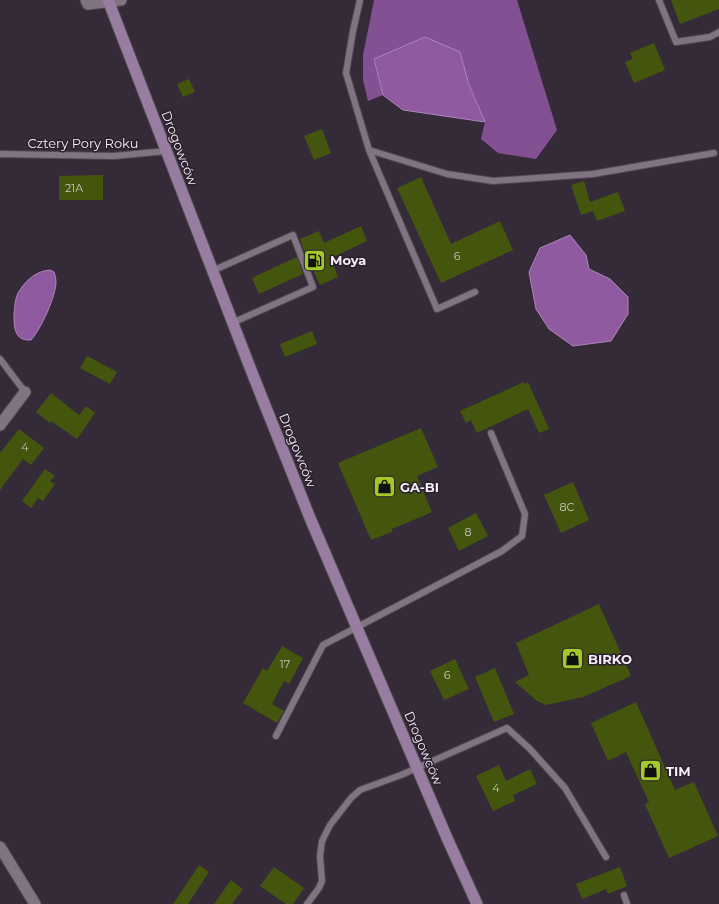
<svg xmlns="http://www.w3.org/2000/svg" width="719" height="904" font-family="Montserrat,sans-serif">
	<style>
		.forest { fill: #845094 }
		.water { fill: #8f5a9f; stroke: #ae86b9 }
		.building { fill: #44560e }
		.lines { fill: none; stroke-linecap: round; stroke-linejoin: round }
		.service-casing { stroke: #504853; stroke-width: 8 }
		.minor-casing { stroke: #504853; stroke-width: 13 }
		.secondary-casing { stroke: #504853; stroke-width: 13 }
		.service { stroke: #807483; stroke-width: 6 }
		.minor { stroke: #807483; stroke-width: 11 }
		.secondary { stroke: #997da0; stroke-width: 11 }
		.labels { text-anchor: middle; stroke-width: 3; stroke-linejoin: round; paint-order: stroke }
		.number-label { font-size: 11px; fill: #c9c8bd }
		.street-label { font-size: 13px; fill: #f5eef7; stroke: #2b212e }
		.poi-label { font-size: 13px; font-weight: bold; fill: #f5eef7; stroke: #2b212e; text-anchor: start }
	</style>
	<rect width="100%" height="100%" fill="#352b38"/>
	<path class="forest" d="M374,0H517L557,130L536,159L498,153L481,139L485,122L469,85L460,52L374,59L383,95L368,101L363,80V55Z"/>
	<path class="water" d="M425,37L460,52L469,85L485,122L403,110L383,95L374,59Z
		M570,235L586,255L589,269L610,279L628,297V314L611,341L573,346L549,329L536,309L529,272L540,248Z
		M50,270L54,272C55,275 56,279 56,282C56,296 41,329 31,340C14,341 14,327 14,314C15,306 15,296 20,290C27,279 37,271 50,270Z"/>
	<path class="building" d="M671,0H719V9L680,24Z
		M654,43L665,70L634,83L625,62L633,59L630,53Z
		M189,79L195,92L183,97L177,84Z
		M322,129L331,153L314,160L304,136Z
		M103,175V200H59V176Z
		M421,177L451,244L500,221L513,250L441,283L397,188Z
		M584,181L590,202L618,192L625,211L597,221L593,211L581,215L571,185Z
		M361,226L367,241L331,258L338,277L320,285L313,270H311L300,239L319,231L324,243Z
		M297,257L303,274L259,294L252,278Z
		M312,331L317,344L285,357L280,344Z
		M87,356L117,372L110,384L80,368Z
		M524,382L525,384L528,382L549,429L539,433L528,409L477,433L471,420L466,423L460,411Z
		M51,393L79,415L86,406L95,413L77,439L51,421L50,423L36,412Z
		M421,428L438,467L417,476L432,512L392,529V532L371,540L338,463Z
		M19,429L44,448L31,465L23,459L0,490V453Z
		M45,469L55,476L50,481L55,484L43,501L38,498L31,508L22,501Z
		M573,482L589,520L561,533L544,495Z
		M476,513L488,536L459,551L448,528Z
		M599,604L631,676L583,697L546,705L537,701L515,682L529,675L516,643Z
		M282,646L303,658L289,684L284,681L272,704L284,711L277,723L243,703L263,668L267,671Z
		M455,659L469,689L444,700L430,671Z
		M495,668L514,714L494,722L475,677Z
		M636,702L675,790L694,782L718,836L669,858L645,804L649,802L626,752L608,761L591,723Z
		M499,765L506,781L530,769L537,784L513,795L515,801L493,811L476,776Z
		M199,865L209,872L188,904H173Z
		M274,867L304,888L293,904H286L260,886Z
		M620,867L627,886L608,894L606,889L582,899L576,884Z
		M231,880L243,889L232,904H214Z"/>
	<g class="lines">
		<defs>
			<path id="service" d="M360,0L353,31L346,73L369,150L437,309L475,292
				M659,0L676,42L710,37L719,32
				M369,150L447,174L493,181L593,174L714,153
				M0,154L114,156L166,151
				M212,271L293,235L313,287L232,323
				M0,359L25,392
				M276,736L323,645L502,551L522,536L525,514L491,433
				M624,895L627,904
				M307,904L319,888L322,881L320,856L322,841L330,825L351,798L360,790L401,775L507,728L530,749L565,788L606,857"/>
			<path id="minor" d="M86,0L88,4L121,0
				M0,425L25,392
				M0,847L35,904"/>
			<path id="secondary" d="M108,0L251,370L310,518L447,838L477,904"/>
		</defs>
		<use href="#service" class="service-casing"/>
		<use href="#minor" class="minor-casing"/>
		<use href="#secondary" class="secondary-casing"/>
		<use href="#service" class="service"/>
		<use href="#minor" class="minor"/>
		<use href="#secondary" class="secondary"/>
	</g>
	<defs>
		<symbol id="fuel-square" viewBox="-11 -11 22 22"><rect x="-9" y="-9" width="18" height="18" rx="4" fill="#a3c926" stroke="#2b212e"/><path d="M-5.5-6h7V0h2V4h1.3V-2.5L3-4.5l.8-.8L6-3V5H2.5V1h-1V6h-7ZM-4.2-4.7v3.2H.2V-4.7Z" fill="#111"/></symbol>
		<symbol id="shop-square" viewBox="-11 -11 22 22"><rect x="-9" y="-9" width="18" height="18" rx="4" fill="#a3c926" stroke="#2b212e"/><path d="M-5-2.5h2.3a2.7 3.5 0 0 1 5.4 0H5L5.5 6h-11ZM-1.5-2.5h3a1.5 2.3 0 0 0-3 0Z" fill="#111"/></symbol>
	</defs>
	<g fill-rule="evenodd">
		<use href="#fuel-square" x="302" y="248" width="25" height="25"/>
		<use href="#shop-square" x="372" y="474" width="25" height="25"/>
		<use href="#shop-square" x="560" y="646" width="25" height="25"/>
		<use href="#shop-square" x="638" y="758" width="25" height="25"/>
	</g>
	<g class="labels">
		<g class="number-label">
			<text x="74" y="192">21A</text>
			<text x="457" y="260">6</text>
			<text x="25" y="451">4</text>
			<text x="567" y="511">8C</text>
			<text x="468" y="536">8</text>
			<text x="285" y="668">17</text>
			<text x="447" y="679">6</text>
			<text x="496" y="792">4</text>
		</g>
		<g class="street-label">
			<text x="83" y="148">Cztery Pory Roku</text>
			<text transform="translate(180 148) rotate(69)" y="5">Drogowców</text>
			<text transform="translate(298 450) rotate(68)" y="5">Drogowców</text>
			<text transform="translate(424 748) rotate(67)" y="5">Drogowców</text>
		</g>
		<g class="poi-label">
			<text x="330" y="265">Moya</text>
			<text x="400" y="492">GA-BI</text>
			<text x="588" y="664">BIRKO</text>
			<text x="666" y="776">TIM</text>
		</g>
	</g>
</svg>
